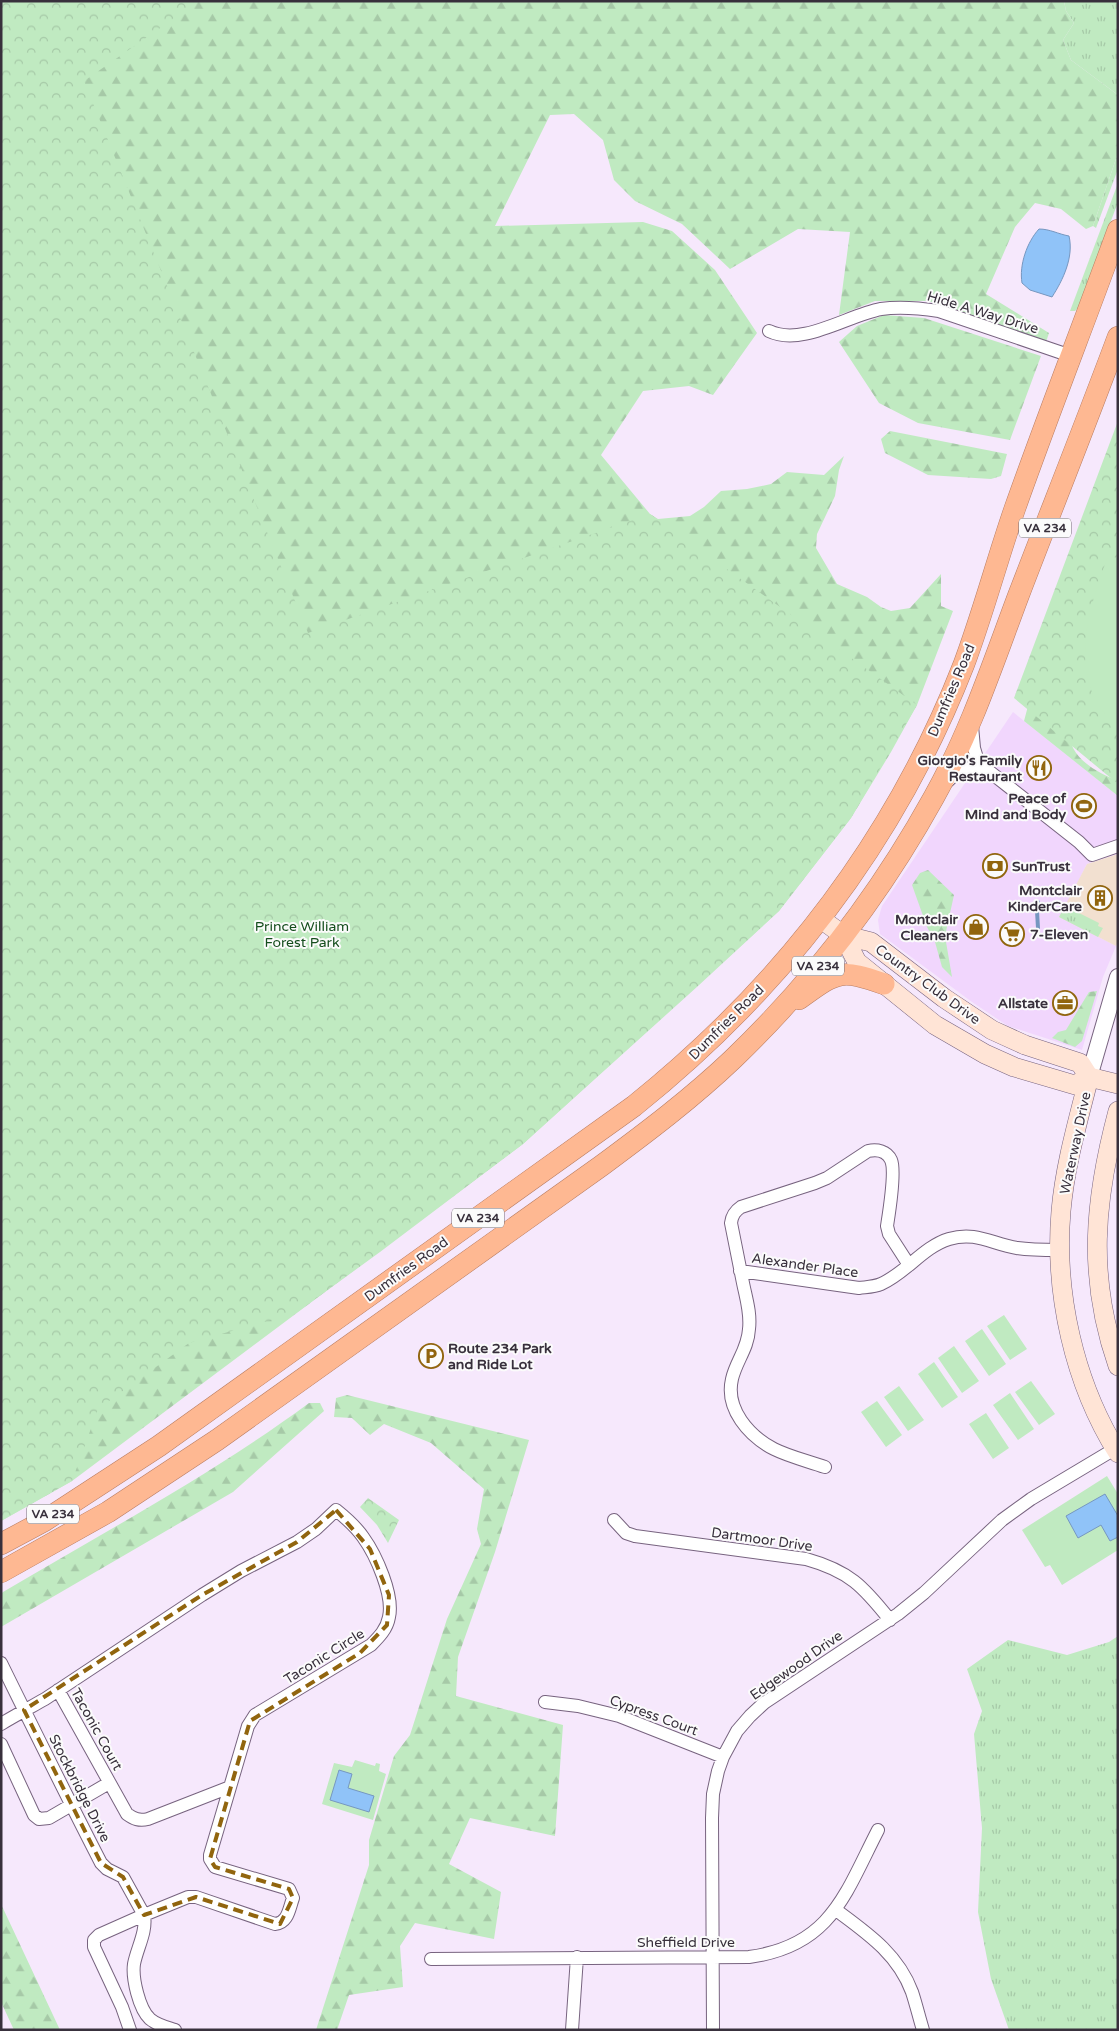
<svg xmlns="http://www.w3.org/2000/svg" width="1119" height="2031" font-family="'Varela Round',sans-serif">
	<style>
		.built { fill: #f1d6fd }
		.education { fill: #f2e0d0 }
		.grass { fill: url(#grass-tufts) }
		.forest { fill: url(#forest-firs) }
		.park { fill: url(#park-crowns) }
		.pitch { fill: #c0eac1 }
		.water { fill: #90c3f8; stroke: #7697c0 }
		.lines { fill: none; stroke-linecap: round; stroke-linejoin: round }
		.stream { stroke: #7697c0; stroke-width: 4 }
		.minor-casing { stroke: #77637f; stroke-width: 14 }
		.tertiary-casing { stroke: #77637f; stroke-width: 18 }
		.secondary-casing { stroke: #77637f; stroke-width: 20 }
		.trunk-casing { stroke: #b97d62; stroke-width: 22 }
		.minor { stroke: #fff; stroke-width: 12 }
		.tertiary { stroke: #fff; stroke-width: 16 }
		.secondary { stroke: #ffe4d6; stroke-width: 19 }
		.trunk { stroke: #feb892; stroke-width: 21 }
		.marked { fill: none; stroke: #91650e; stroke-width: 4; stroke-dasharray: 10 6; stroke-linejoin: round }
		.labels { text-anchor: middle; stroke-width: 4; stroke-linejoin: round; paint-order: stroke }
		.shield { fill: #fbfbfb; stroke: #726d75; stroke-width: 1 }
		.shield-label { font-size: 12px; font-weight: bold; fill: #38303c }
		.street-label { font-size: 14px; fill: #38303c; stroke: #fbfbfb }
		.poi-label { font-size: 14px; font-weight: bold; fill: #38303c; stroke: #fbfbfb; text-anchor: end }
		.park-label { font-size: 14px; fill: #154e1d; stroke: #fbfbfb }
	</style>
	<defs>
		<pattern id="grass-tufts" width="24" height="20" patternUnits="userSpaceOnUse" patternTransform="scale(1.25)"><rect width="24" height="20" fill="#c0eac1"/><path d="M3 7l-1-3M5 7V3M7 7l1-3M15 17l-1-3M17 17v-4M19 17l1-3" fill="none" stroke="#a6c9a7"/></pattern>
		<pattern id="forest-firs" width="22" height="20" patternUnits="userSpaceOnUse" patternTransform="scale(1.25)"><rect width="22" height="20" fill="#c0eac1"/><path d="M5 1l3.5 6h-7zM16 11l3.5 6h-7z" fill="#a6c9a7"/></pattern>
		<pattern id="park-crowns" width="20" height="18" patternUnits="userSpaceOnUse" patternTransform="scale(1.25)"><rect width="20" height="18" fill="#c0eac1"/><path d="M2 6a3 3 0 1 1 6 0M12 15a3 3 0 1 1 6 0" fill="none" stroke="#a6c9a7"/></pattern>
	</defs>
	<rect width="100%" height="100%" fill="#f6e8fc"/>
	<path class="built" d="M1013,712L1118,796V854L1087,864L1060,917L1116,946L1103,977L1082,1050L1008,1026L972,1002L880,934L878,920L882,906Z"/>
	<path class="education" d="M1118,854V942L1116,946L1059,917L1087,864Z"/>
	<path class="grass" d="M1064,1H1118V95L1071,60L1063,40L1074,23L1066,11Z
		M1118,153V169L1096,228L1093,226Z
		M1118,183V202L1079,307L1075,311H1070Z
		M1066,904L1074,908L1073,910L1099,923L1098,926L1103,928L1098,937L1059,917Z
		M1118,1636V2030H1009L991,1979L978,1912L982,1828L974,1734L982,1711L967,1669L1008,1640L1067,1655L1109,1642Z"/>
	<path class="forest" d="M1,1H1064L1066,11L1074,23L1063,40L1071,60L1118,95V153L1093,226L1086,229L1061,209L1035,203L1015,227L986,294L1049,333L1046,342L928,301H875L839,315L850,232L798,229L730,269L682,224L635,201L614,180L603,140L574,114L550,115L495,226L643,222L672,231L715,270L757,333L713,395L689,386L643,391L601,455L650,514L658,519L690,516L704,507L721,491L747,489L771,484L787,472L824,475L844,456L839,470L835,496L817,534L816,548L837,584L867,597L881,607L891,611L910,608L941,574V606L953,611L917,705L891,752L851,818L779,911L523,1144L72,1481L1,1521Z
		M884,315L924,318L1041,356L1010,440L918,423L879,403L839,342L857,326Z
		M890,431L1007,454L1001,476L991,479L928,475L885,453L881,439Z
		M1028,706L1067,724C1069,732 1070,741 1073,748C1082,765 1102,774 1118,781V796L1024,721Z
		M928,870L954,895L945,936L952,977L942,967L935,942L927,927L912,885L920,873Z
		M1097,991L1082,1041L1075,1047L1052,1038L1058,1032L1066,1030L1089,992Z
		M347,1395L529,1440L495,1552L458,1657L456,1696L563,1725L555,1836L470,1818L449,1864L501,1892L494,1939L415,1923L400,1946L403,1987L349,1995L337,2030H316L369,1865V1840L394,1756L410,1735L447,1619L481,1544L477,1529L484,1489L431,1443L384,1424L370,1435L352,1418L334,1417L336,1398Z
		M309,1403H320L324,1411L233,1492L1,1627V1594L3,1592C106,1531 213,1474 309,1403Z
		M1,1904L60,2030H14L1,2002Z"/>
	<path class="park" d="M1,1H199L84,81L308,633L650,514L917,705L851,818L779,911L698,986L523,1144L380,1252L296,1313L189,1343L98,1409L72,1481L1,1521Z
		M1118,421V784L1014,698Z
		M368,1498L399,1520L388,1543L377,1525L360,1507Z"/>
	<path class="pitch" d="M1108,556L1118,558V724C1105,717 1097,705 1092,692C1075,647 1093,598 1108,556Z
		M1004,1315L1027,1349L1010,1360L987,1326Z
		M982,1329L1006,1364L989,1376L965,1341Z
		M954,1346L979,1381L962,1393L938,1358Z
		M934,1362L958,1397L942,1408L918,1374Z
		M1031,1381L1055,1414L1039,1425L1015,1392Z
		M899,1386L924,1420L908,1431L884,1397Z
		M1010,1393L1034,1429L1018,1440L993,1405Z
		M877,1401L902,1435L886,1447L861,1412Z
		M986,1413L1009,1448L993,1459L969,1424Z
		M1107,1476L1118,1494V1550L1062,1585L1050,1565L1045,1567L1022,1530Z
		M355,1760L375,1766L376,1763L380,1764L379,1771L386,1774L373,1820L322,1804L334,1763L352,1767Z"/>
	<path class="water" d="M1039,229C1050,229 1058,234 1069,236C1074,257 1063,280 1052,297L1030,290L1022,283C1019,265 1027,242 1039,229Z
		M1105,1494L1118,1516V1537L1110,1541L1101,1525L1078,1538L1066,1516Z
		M339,1770L352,1774L348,1788L374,1796L369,1812L330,1800Z"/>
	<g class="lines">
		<path class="stream" d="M1038,928L1037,911L1038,902"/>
		<defs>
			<path id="minor" d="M769,331C802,347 848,315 881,309C901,306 919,308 939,311L1071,356
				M972,726L974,748L977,758L985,768L1079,842L1092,855L1118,846
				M948,781C959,769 969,766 985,768
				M740,1271L859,1288C866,1287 874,1287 881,1284C906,1273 923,1247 949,1239C976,1231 992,1244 1017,1248C1031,1250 1045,1250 1059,1250
				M825,1467C808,1461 790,1457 774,1449C749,1436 725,1409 732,1379C736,1361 748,1349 749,1329C751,1313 746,1298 743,1283C739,1263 735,1243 731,1223C732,1215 735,1211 741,1207L815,1183L827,1178L868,1151C877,1149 887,1151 891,1160C896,1171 889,1213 887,1226L889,1234L909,1265
				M614,1520L626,1533L635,1536L806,1559C849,1571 863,1586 890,1620
				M1,1663C34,1730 67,1797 101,1863L107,1869L123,1877L144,1915L188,1897H196L275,1924C288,1923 289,1909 293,1898L289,1889L215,1867L210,1859V1855L248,1726L255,1715L371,1645C379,1637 387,1629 389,1617C394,1595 376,1555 363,1537C356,1527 346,1518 336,1510L316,1529L297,1542L241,1571L202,1595L45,1699C31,1707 16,1715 1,1724
				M58,1690L127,1814C134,1819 139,1821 148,1819L230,1787
				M545,1702L578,1706L619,1716L723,1757
				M1,1744L34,1815L39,1819L49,1818L109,1783
				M836,1910C867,1933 898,1954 912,1992C916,2004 919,2017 923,2030
				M431,1959L749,1957C831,1946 845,1894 878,1830
				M130,2030L122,2007L94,1947V1940L99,1935L144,1915C147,1932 137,1948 134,1964C132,1978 139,2009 150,2019C157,2025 166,2027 175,2030
				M572,2030L577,1957
				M713,2030L712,1818L713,1794L718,1771L723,1757L737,1731L750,1716L764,1703L898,1614L924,1593L1002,1520L1031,1499L1118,1447"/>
			<path id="tertiary" d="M1089,1077L1118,977"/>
			<path id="secondary" d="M821,919L843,935L871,942L944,998L992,1030L1025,1045L1080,1063L1089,1077L1118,1084
				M843,935L857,962L935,1025L985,1054L1014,1067L1075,1085L1089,1077
				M1089,1077C1078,1121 1065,1165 1061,1211C1054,1293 1074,1383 1118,1453
				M1118,1111C1094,1201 1087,1277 1118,1366"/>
			<path id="trunk" d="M799,999C837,972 839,968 884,984
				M1,1544L44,1521L159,1446L634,1106C781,988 895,841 964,664C983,613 997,560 1015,508C1048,415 1084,323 1118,230
				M1,1572L108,1512L217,1440L601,1166C647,1132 692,1098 733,1059C812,983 881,893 934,797C970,733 993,663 1019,594C1052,508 1086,423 1118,337"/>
		</defs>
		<use href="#minor" class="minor-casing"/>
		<use href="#tertiary" class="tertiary-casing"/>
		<use href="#secondary" class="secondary-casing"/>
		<use href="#trunk" class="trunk-casing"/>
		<use href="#minor" class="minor"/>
		<use href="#tertiary" class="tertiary"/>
		<use href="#secondary" class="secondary"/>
		<use href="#trunk" class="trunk"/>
	</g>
	<path class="marked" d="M336,1510L370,1549L389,1595L387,1625L360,1653L250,1721L210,1859L215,1867L289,1889L293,1898L280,1924L196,1897L144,1915L123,1877L101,1863L24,1710L202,1595L297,1542Z"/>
	<defs>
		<symbol id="restaurant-ring" viewBox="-11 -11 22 22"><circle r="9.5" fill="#fbfbfb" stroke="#91650e" stroke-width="1.5"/><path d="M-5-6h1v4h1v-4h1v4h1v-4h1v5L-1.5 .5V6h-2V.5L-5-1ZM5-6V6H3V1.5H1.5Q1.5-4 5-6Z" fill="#91650e"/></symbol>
		<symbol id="stadium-ring" viewBox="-11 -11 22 22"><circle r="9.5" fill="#fbfbfb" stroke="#91650e" stroke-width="1.5"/><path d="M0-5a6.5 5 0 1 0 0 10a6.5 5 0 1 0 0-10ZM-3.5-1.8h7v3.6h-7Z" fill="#91650e"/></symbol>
		<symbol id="bank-ring" viewBox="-11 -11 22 22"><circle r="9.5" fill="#fbfbfb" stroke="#91650e" stroke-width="1.5"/><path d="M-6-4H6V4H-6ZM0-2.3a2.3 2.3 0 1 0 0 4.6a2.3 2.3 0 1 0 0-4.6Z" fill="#91650e"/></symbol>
		<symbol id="building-ring" viewBox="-11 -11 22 22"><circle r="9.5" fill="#fbfbfb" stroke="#91650e" stroke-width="1.5"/><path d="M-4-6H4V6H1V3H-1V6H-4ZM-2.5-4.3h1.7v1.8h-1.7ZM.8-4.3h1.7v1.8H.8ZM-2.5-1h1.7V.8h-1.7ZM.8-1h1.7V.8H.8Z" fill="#91650e"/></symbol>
		<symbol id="shop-ring" viewBox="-11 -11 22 22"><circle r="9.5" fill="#fbfbfb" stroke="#91650e" stroke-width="1.5"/><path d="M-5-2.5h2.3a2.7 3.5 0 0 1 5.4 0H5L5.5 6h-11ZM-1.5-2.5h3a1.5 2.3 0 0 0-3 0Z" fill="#91650e"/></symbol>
		<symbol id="supermarket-ring" viewBox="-11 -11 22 22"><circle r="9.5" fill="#fbfbfb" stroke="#91650e" stroke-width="1.5"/><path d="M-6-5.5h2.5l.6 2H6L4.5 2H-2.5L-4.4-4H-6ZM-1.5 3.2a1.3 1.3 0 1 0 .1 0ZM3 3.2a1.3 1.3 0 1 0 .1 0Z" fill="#91650e"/></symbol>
		<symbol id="office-ring" viewBox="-11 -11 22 22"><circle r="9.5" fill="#fbfbfb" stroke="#91650e" stroke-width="1.5"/><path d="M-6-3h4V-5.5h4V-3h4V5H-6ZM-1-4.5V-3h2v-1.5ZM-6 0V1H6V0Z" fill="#91650e"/></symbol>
		<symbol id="parking-ring" viewBox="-11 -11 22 22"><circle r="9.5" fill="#fbfbfb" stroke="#91650e" stroke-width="1.5"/><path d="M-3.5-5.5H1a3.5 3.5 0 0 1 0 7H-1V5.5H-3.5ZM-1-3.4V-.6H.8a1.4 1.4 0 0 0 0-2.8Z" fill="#91650e"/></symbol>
	</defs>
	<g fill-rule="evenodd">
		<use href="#restaurant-ring" x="1025" y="754" width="28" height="28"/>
		<use href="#stadium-ring" x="1070" y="792" width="28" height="28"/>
		<use href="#bank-ring" x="981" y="852" width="28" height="28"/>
		<use href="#building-ring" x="1086" y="884" width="28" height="28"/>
		<use href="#shop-ring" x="962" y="913" width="28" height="28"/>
		<use href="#supermarket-ring" x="998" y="920" width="28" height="28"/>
		<use href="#office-ring" x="1051" y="989" width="28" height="28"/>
		<use href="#parking-ring" x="417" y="1342" width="28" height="28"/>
	</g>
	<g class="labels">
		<g class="shield">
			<rect x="1019" y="518.5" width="52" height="19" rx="4"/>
			<rect x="792" y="956.5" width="52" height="19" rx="4"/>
			<rect x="452" y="1208.5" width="52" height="19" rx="4"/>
			<rect x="27" y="1504.5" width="52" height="19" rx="4"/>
		</g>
		<g class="shield-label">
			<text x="1045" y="532">VA 234</text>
			<text x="818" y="970">VA 234</text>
			<text x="478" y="1222">VA 234</text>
			<text x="53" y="1518">VA 234</text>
		</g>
		<g class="street-label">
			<text transform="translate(983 312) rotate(17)" y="5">Hide A Way Drive</text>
			<text transform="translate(951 690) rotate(-67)" y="5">Dumfries Road</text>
			<text transform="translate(928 984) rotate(36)" y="5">Country Club Drive</text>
			<text transform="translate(726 1022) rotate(-45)" y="5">Dumfries Road</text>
			<text transform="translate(1075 1143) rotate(-78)" y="5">Waterway Drive</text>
			<text transform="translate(805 1265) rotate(8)" y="5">Alexander Place</text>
			<text transform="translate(406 1269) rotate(-36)" y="5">Dumfries Road</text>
			<text transform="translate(762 1539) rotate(8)" y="5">Dartmoor Drive</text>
			<text transform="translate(324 1656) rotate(-32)" y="5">Taconic Circle</text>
			<text transform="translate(796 1665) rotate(-35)" y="5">Edgewood Drive</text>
			<text transform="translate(654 1715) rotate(20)" y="5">Cypress Court</text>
			<text transform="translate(97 1729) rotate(61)" y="5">Taconic Court</text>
			<text transform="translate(80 1788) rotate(63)" y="5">Stockbridge Drive</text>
			<text x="686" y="1947">Sheffield Drive</text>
		</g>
		<g class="poi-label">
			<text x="1022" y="765">Giorgio's Family<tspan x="1022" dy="16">Restaurant</tspan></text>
			<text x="1066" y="803">Peace of<tspan x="1066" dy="16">Mind and Body</tspan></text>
			<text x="1012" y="871" text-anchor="start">SunTrust</text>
			<text x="1082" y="895">Montclair<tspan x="1082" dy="16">KinderCare</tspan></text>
			<text x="958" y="924">Montclair<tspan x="958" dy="16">Cleaners</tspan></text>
			<text x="1030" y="939" text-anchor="start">7-Eleven</text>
			<text x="1048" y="1008">Allstate</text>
			<text x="448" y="1353" text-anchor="start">Route 234 Park<tspan x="448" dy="16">and Ride Lot</tspan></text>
		</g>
		<g class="park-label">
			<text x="302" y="931">Prince William<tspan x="302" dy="16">Forest Park</tspan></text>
		</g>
	</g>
	<rect width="1119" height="2031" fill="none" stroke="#38303c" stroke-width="5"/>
</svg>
